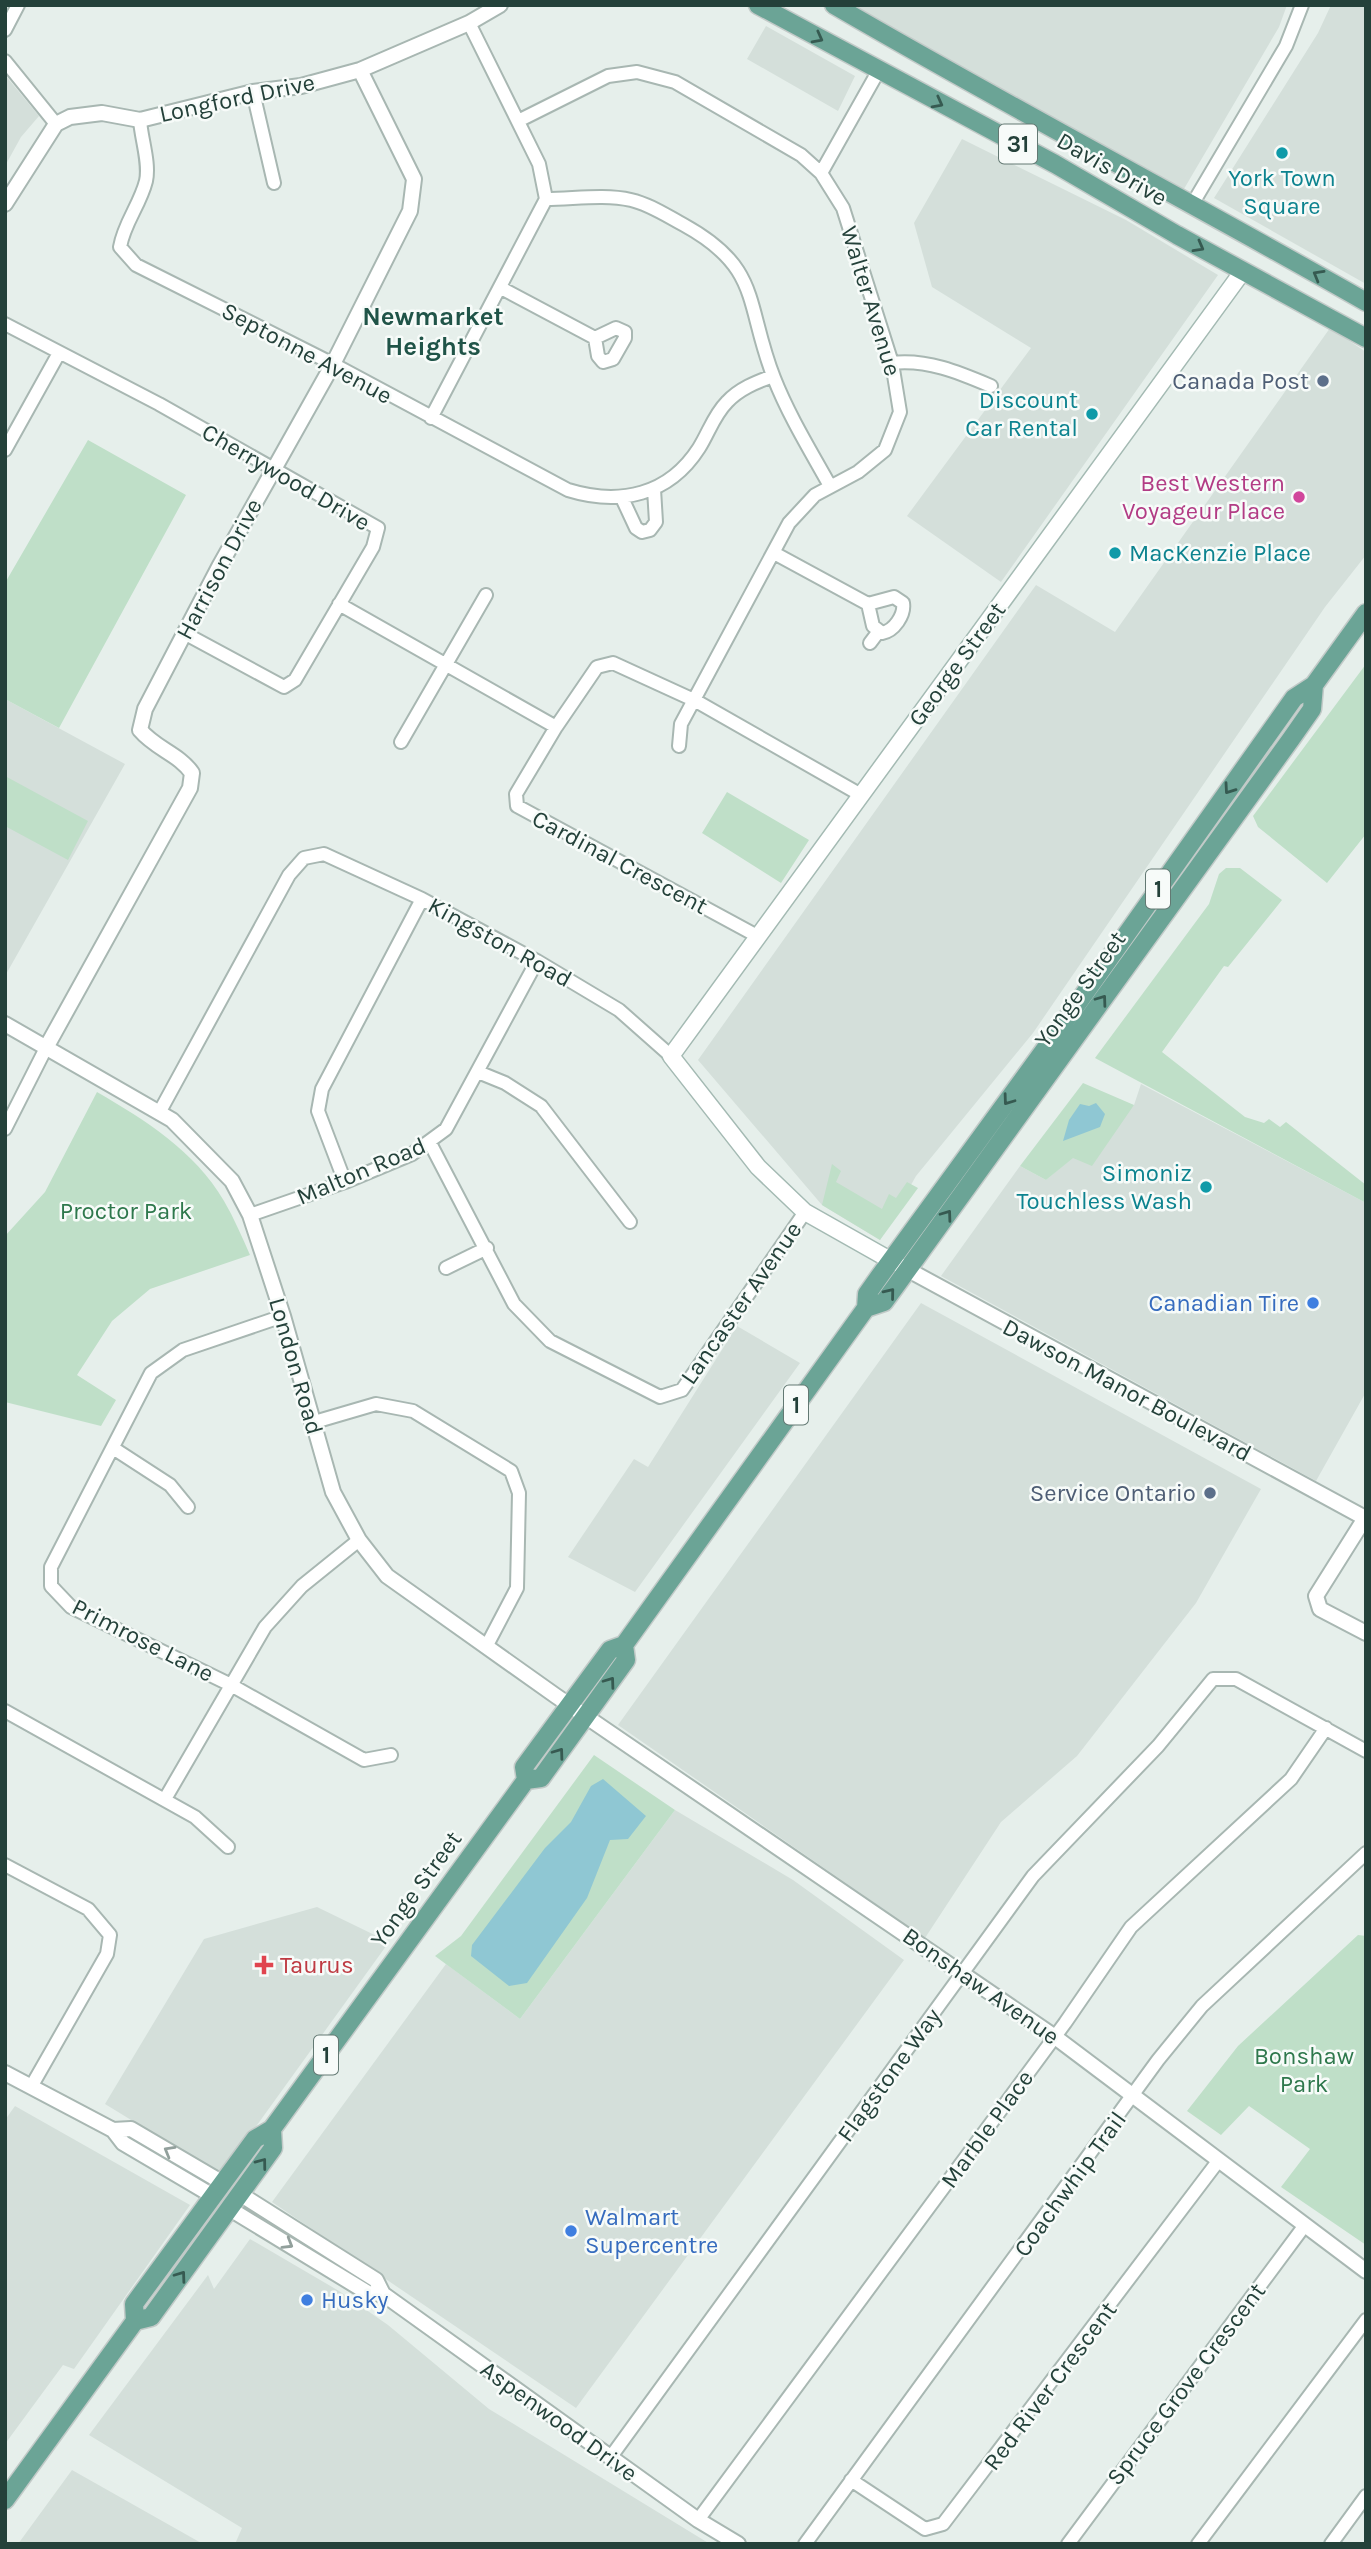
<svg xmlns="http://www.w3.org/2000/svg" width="1371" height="2549" font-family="Karla,sans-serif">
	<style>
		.built { fill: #d4dfda }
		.green { fill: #bfdfc8 }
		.water { fill: #8fc7d3 }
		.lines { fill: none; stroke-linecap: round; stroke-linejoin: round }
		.minor-casing { stroke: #a8b7b2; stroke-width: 16 }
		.tertiary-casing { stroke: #a8b7b2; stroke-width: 18 }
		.secondary-casing { stroke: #a4bab3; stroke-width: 19 }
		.primary-casing { stroke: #c2cac8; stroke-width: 21 }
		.minor { stroke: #fff; stroke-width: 12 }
		.tertiary { stroke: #fff; stroke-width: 14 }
		.secondary { stroke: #fff; stroke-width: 16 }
		.primary { stroke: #6ba496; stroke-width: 18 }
		.oneway { stroke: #365a51 }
		.oneway2 { stroke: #92a09c }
		.culture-dot { fill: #0f9aa8; stroke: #f7fbf9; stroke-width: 2.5 }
		.service-dot { fill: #5c6f8a; stroke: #f7fbf9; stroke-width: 2.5 }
		.hotel-dot { fill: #d1479c; stroke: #f7fbf9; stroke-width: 2.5 }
		.shop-dot { fill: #3f7fe0; stroke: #f7fbf9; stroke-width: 2.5 }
		.health-dot { fill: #e0444e; stroke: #f7fbf9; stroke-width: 2.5 }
		.labels { text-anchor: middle; stroke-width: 5; stroke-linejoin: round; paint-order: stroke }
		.shield { fill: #f7fbf9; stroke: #637973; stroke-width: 2 }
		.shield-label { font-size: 23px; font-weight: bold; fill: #24413a }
		.street-label { font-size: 24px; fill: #24413a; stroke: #f7fbf9 }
		.culture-label { font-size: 24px; fill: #0d838f; stroke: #f7fbf9; text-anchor: end }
		.service-label { font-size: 24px; fill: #4e5e75; stroke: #f7fbf9; text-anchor: end }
		.hotel-label { font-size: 24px; fill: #b23c85; stroke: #f7fbf9; text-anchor: end }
		.park-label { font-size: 24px; fill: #2e784c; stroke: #f7fbf9 }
		.shop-label { font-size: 24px; fill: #366cbe; stroke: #f7fbf9; text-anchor: start }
		.health-label { font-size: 24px; fill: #be3a42; stroke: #f7fbf9; text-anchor: start }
		.neighbourhood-label { font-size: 26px; font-weight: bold; fill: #205448; stroke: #f7fbf9 }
	</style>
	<rect width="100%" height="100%" fill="#e6efeb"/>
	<path class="built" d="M842,5H1287L1279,27L1181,194Z
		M1331,5H1366V284L1214,198L1318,33Z
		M766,26L855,76L838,111L747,59Z
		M5,75L39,116L21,137L5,166Z
		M962,139L1126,220L1218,275L1001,582L907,516L1031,348L932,287L914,223Z
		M1330,328L1366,352V555L1325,607L1033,1033L916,1176L880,1240L822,1205L698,1060L1036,585L1115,632Z
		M5,699L125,764L5,976Z
		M1141,1084L1366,1203V1392L1316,1481L941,1276L1020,1166L1046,1180L1134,1105Z
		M921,1303L1261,1489L1196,1603L1077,1756L1001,1822L925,1938L618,1725Z
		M737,1326L800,1363L635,1592L568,1557L634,1459L648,1467Z
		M675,1810L793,1880L904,1960L576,2408L272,2202L446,1964L520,2019Z
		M317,1907L389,1942L221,2175L105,2104L204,1939Z
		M15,2106L190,2205L74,2369L63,2365L5,2444V2120Z
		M250,2239L339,2291L388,2325L489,2409L710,2544H235L242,2528L89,2435L208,2275L214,2289Z
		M72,2470L203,2544H18Z"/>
	<path class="green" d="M88,440L186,495L59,728L5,699V583Z
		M1366,664V834L1327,883L1258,827L1253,816Z
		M5,776L88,821L68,860L5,826Z
		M727,792L809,840L781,883L702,833Z
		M1226,868H1240L1282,900L1228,967L1224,966L1162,1052L1245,1117L1264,1123L1269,1119L1280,1127L1286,1122L1366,1185V1203L1095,1058L1209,904L1219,874Z
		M1083,1083L1134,1105L1092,1166L1073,1158L1046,1180L1020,1166Z
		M97,1092C145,1120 195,1151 224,1201C234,1218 242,1237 250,1255L150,1289L112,1321L77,1375L116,1400L101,1426L5,1402V1236L45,1192Z
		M832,1164L841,1171L836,1182L882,1209L889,1194L896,1198L907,1182L918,1188L880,1240L822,1205Z
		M594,1755L675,1810L520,2019L435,1956L461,1936Z
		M1358,1935L1366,1936V2245L1281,2187L1310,2149L1249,2106L1221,2135L1187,2111L1238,2046Z"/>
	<path class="water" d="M1096,1103L1105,1114L1100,1127L1063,1141L1069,1120L1080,1104L1089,1106Z
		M603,1779L646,1816L628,1839L610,1840L587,1898L527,1983L509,1986L471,1956L472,1945L545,1848L571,1822L591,1786Z"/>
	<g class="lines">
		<defs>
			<path id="minor" d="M5,30L18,5
				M5,61L56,124
				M253,92L274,183
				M140,120C141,138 150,163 146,181C140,205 124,223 120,247L136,265L333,364L568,490C620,506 669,495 699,448C709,432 714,415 727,402C739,389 756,382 773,376
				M520,120L608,76L637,72L675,82L801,155L821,173L843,208L892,363L900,412L885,450L858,472L815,495L789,523L681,724L679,746
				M821,173L879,70
				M546,199C574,199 604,194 631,200C649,204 667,216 684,225C762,268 745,304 774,378C789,416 810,450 830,486
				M1193,203L1286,46L1302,5
				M501,288L595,338
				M5,324L159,404L378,528L373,547L295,680L284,687L184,633
				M616,328L625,332V338L613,359L603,362L598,356L595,338Z
				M892,363C927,359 958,372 991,386
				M431,418L546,199L539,164L469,23
				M5,450L59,353
				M622,498L636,528L642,532L650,530L656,522L654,489
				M774,553L868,604
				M894,597L903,603C905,615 894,631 882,633L873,626L868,604Z
				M339,604L556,727
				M870,643L879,631
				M401,742L486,595
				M759,937L517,806L516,794L556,727L597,667L613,663L696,701L861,795
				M478,1072L505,1083L541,1106L630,1222
				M159,1113L289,875L304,858L324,854L422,899L537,961L619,1010L671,1056
				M5,1129L47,1046
				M430,1143L514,1304L550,1341L660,1397L682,1390L805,1212
				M345,1182L318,1111L322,1089L422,899
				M250,1215L345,1182L412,1154L446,1129L537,961
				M446,1268L487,1248
				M283,1316L183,1350L151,1373L51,1567V1586L71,1607L231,1685L364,1760L391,1755
				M311,1423L376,1404L413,1411L511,1471L519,1493L517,1588L486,1647
				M113,1448L170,1485L188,1507
				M5,1711L195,1817L228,1847
				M165,1799L265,1627L302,1586L359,1540
				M5,1865L88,1909L110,1935L107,1954L31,2087
				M610,2458L1033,1876L1158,1746L1213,1679H1236L1366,1751
				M851,2480L925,2529L943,2524L1219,2160
				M698,2520L1065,2023L1131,1927L1291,1779L1326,1728
				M805,2544L1158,2060L1202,2006L1366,1853
				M1068,2544L1305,2225
				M1198,2544L1366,2320
				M1331,2544L1366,2496"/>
			<path id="tertiary" d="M5,204L56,124L70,117L102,113L140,120L253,92L301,86L360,70L469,23L500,5
				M5,1024L172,1120L232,1181L250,1215L283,1316L333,1492L359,1540L387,1576L556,1696L1055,2037L1366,2271
				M47,1046L190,788L192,773C179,754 156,749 140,730L145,709L219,567L333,364L410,211L414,179L360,70
				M890,1260L1365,1518L1316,1596L1320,1609L1366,1633
				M5,2073L113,2130L123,2143L213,2196
				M113,2130L131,2129L223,2183
				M240,2194L376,2280L383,2294L698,2520L738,2544
				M230,2209L368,2293L383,2294"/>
			<path id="secondary" d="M890,1260L805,1212L758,1167L671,1056L1243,271"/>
			<path id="primary" d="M758,5L1055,164L1177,235L1366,338
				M834,5C1009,107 1189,201 1366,302
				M866,1308L884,1302L895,1287L1291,739L1312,709L1314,685
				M526,1780L541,1778L626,1660L624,1645
				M135,2321L151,2317L273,2148L272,2129
				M5,2500L135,2321L134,2304L255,2139L272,2129L526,1780L524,1767L610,1650L624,1645L866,1308L867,1294L879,1277L1048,1045L1294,698L1314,685L1366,613"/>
		</defs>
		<use href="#minor" class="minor-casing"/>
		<use href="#tertiary" class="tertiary-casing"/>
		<use href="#secondary" class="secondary-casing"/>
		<use href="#primary" class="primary-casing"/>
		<use href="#minor" class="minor"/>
		<use href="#tertiary" class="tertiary"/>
		<use href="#secondary" class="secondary"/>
		<use href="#primary" class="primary"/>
	</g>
	<defs><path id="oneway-chevron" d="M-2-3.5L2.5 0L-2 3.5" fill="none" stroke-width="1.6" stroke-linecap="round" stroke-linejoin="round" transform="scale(1.75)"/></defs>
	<g class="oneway">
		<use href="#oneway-chevron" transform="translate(818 38) rotate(28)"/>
		<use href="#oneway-chevron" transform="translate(938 103) rotate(28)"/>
		<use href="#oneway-chevron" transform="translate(1199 247) rotate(29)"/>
		<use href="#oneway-chevron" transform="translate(1318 275) rotate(-150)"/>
		<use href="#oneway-chevron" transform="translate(1229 789) rotate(125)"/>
		<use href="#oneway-chevron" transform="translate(1102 1000) rotate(-54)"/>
		<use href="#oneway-chevron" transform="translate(1008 1100) rotate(126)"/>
		<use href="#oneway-chevron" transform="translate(947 1215) rotate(-54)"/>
		<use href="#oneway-chevron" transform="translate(890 1293) rotate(-51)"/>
		<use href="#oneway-chevron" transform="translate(610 1682) rotate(-54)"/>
		<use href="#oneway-chevron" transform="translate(559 1753) rotate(-54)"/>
		<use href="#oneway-chevron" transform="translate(262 2163) rotate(-53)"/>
		<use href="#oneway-chevron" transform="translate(181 2276) rotate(-54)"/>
	</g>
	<g class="oneway2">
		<use href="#oneway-chevron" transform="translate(169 2151) rotate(-150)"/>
		<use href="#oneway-chevron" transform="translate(288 2244) rotate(31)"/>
	</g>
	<g class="culture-dot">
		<circle cx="1282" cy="153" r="7"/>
		<circle cx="1092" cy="414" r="7"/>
		<circle cx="1115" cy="553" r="7"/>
		<circle cx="1206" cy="1187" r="7"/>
	</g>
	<g class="service-dot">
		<circle cx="1323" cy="381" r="7"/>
		<circle cx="1210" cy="1493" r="7"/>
	</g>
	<circle class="hotel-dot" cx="1299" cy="497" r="7"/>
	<g class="shop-dot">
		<circle cx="1313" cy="1303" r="7"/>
		<circle cx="571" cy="2231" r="7"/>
		<circle cx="307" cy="2300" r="7"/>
	</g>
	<path class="health-dot" d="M260.5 1954.5h7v7h7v7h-7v7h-7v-7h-7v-7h7z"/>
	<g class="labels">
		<g class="shield">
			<rect x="999" y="124.5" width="38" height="39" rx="5"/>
			<rect x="1146" y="869.5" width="24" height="39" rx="5"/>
			<rect x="784" y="1385.5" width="24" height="39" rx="5"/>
			<rect x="314" y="2035.5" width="24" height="39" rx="5"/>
		</g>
		<g class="shield-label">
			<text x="1018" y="152">31</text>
			<text x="1158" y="897">1</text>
			<text x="796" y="1413">1</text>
			<text x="326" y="2063">1</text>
		</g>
		<g class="street-label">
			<text transform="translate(237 98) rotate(-12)" y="8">Longford Drive</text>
			<text transform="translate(1112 169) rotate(30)" y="8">Davis Drive</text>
			<text transform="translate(871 301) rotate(73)" y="8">Walter Avenue</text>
			<text transform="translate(307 353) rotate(28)" y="8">Septonne Avenue</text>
			<text transform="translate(286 477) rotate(30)" y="8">Cherrywood Drive</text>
			<text transform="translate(219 569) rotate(-62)" y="8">Harrison Drive</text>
			<text transform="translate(957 664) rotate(-54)" y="8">George Street</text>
			<text transform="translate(620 862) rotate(28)" y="8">Cardinal Crescent</text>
			<text transform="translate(500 942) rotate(29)" y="8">Kingston Road</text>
			<text transform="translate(1080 989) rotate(-54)" y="8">Yonge Street</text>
			<text transform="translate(361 1171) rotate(-23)" y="8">Malton Road</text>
			<text transform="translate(741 1303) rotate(-55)" y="8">Lancaster Avenue</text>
			<text transform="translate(296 1366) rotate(74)" y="8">London Road</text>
			<text transform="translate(1127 1390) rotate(28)" y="8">Dawson Manor Boulevard</text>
			<text transform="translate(143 1640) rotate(27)" y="8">Primrose Lane</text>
			<text transform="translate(416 1889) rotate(-54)" y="8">Yonge Street</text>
			<text transform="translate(981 1986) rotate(35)" y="8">Bonshaw Avenue</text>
			<text transform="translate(889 2075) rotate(-54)" y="8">Flagstone Way</text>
			<text transform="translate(987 2129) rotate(-54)" y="8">Marble Place</text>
			<text transform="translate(1070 2184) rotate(-54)" y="8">Coachwhip Trail</text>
			<text transform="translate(1186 2384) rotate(-53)" y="8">Spruce Grove Crescent</text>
			<text transform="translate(1050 2386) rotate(-53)" y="8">Red River Crescent</text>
			<text transform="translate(559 2421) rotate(36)" y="8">Aspenwood Drive</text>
		</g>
		<g class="culture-label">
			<text x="1282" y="186" text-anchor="middle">York Town<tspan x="1282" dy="28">Square</tspan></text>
			<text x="1078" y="408">Discount<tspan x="1078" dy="28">Car Rental</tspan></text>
			<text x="1129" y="561" text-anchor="start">MacKenzie Place</text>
			<text x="1192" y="1181">Simoniz<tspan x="1192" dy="28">Touchless Wash</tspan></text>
		</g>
		<g class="service-label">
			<text x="1309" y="389">Canada Post</text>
			<text x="1196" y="1501">Service Ontario</text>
		</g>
		<g class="hotel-label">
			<text x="1285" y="491">Best Western<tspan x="1285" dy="28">Voyageur Place</tspan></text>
		</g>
		<g class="park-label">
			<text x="126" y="1219">Proctor Park</text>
			<text x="1304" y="2064">Bonshaw<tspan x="1304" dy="28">Park</tspan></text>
		</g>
		<g class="shop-label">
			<text x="1299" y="1311" text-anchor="end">Canadian Tire</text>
			<text x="585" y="2225">Walmart<tspan x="585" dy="28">Supercentre</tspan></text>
			<text x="321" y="2308">Husky</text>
		</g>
		<g class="health-label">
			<text x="280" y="1973">Taurus</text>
		</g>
		<g class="neighbourhood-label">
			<text x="433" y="325">Newmarket<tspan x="433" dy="30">Heights</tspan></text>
		</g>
	</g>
	<rect width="1371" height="2549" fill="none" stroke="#24413a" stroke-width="14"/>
</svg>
